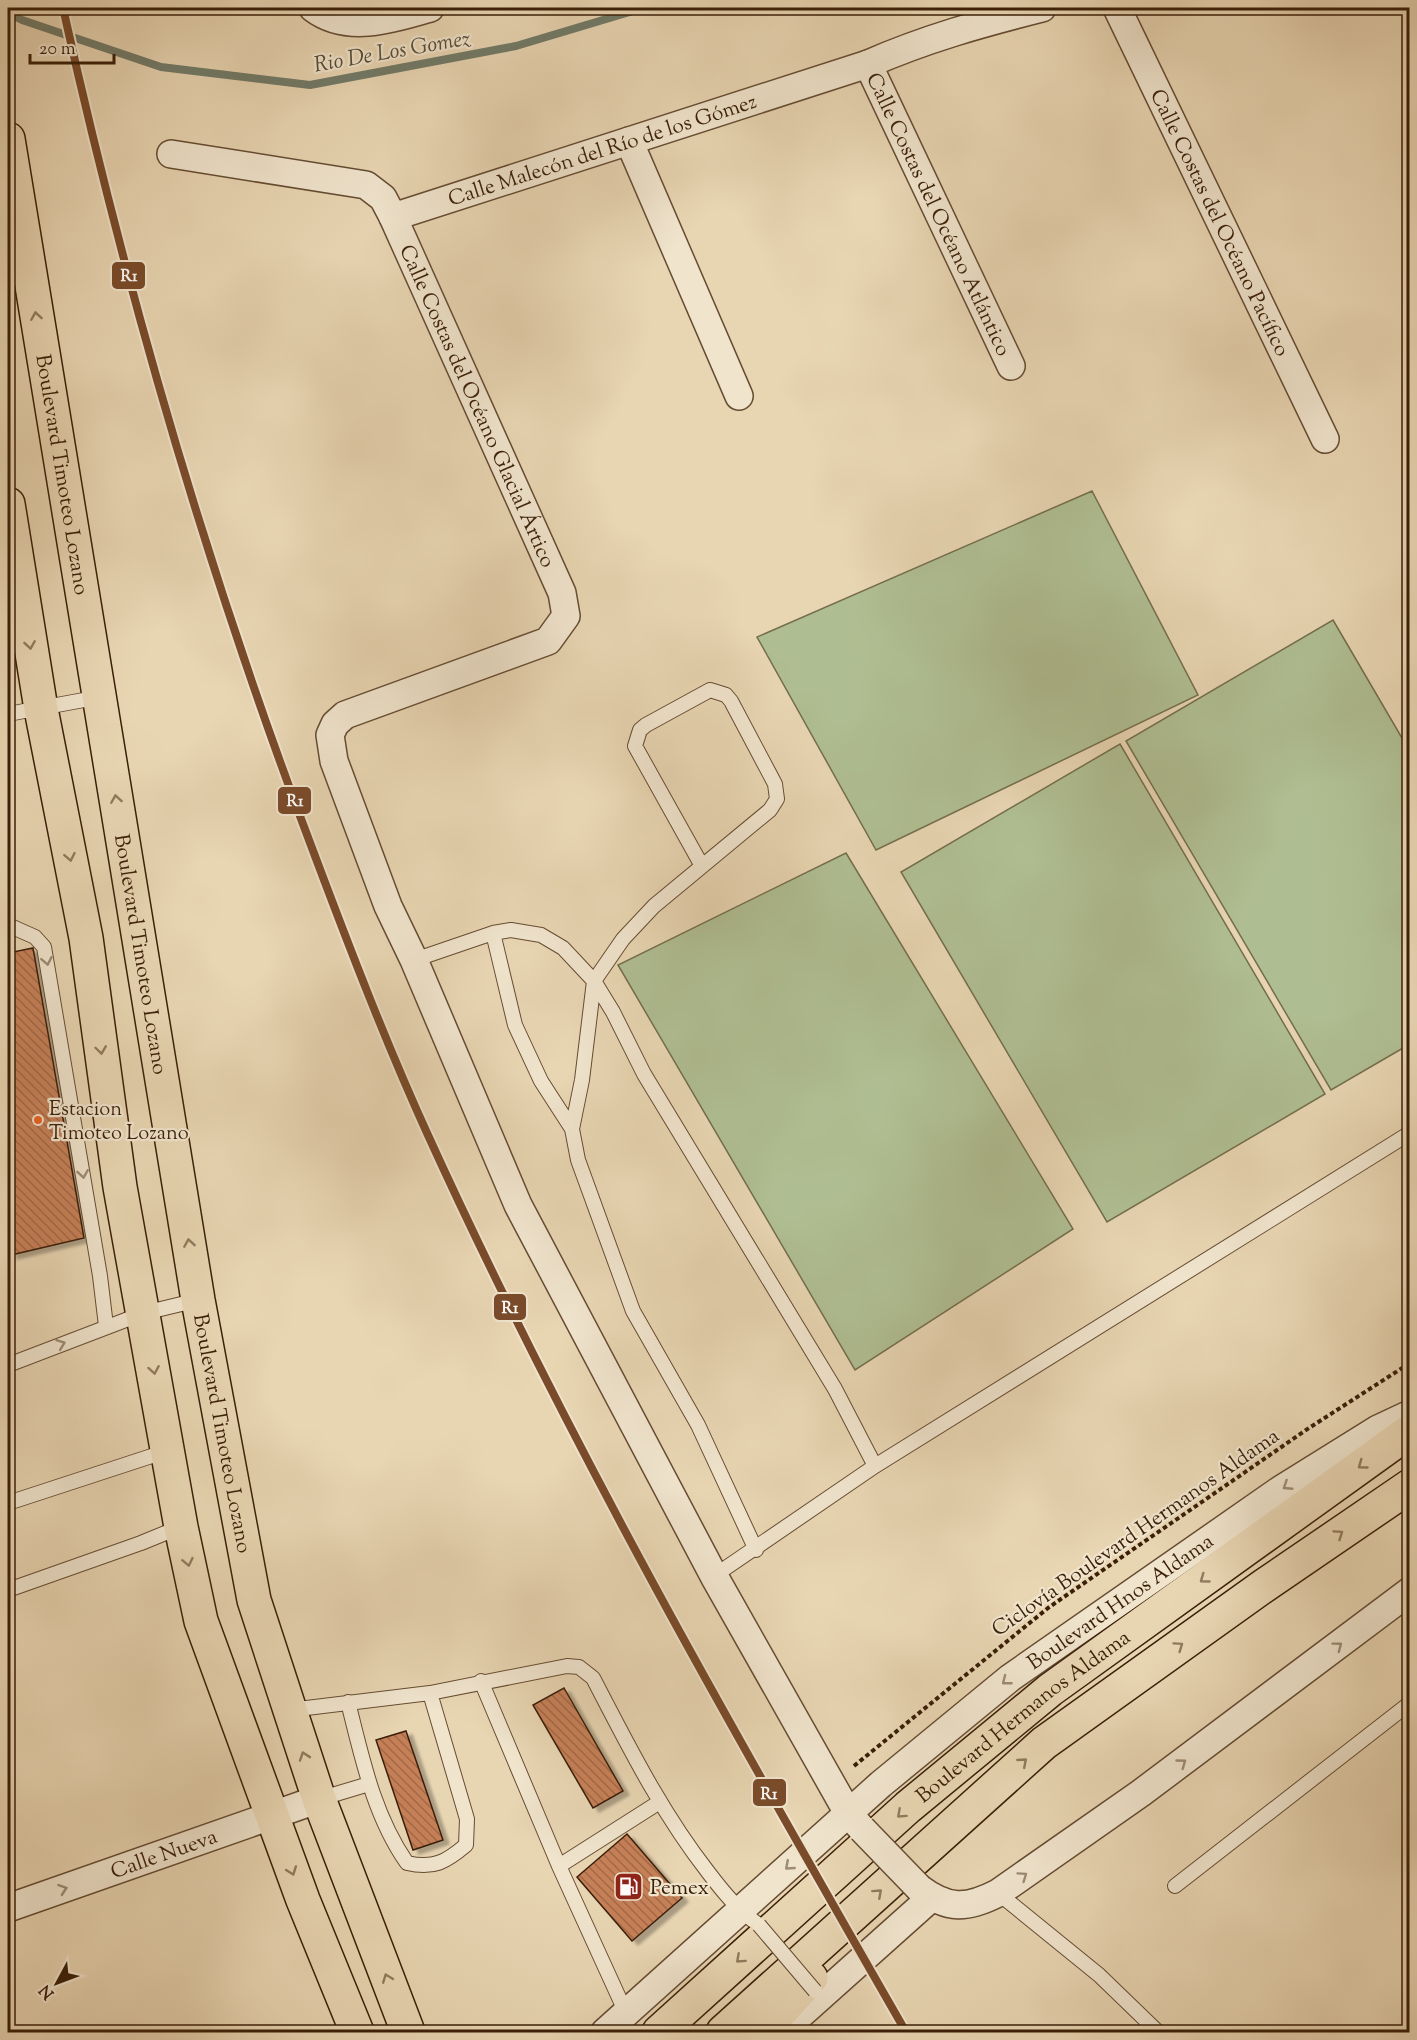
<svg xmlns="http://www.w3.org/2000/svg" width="1417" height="2040" font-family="'Sorts Mill Goudy',serif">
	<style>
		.park { fill: #afbe92; stroke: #746e4d; stroke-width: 1.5 }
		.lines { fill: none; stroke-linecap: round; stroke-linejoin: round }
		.stream { stroke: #727b69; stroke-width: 8 }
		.building { fill: url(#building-back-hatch); stroke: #3a1f08; stroke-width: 1.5; filter: url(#shadow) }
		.lane-casing { stroke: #664c32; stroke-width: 16 }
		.street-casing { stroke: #664c32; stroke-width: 30 }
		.primary-casing { stroke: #3a1f08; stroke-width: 36 }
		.path { stroke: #3a1f08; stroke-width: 4; stroke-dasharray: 4.5 3; stroke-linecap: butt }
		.lane { stroke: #f0e4cd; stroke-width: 14 }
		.street { stroke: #f0e4cd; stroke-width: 27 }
		.primary { stroke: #e8d5b2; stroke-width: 33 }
		.lane-bridge-casing { stroke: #664c32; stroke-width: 16; stroke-linecap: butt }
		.street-bridge-casing { stroke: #664c32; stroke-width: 30; stroke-linecap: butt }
		.lane-bridge { stroke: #f0e4cd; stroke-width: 14 }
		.street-bridge { stroke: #f0e4cd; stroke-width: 27 }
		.rail-1-casing { stroke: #f0e4cd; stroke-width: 12 }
		.rail-1 { stroke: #7a4b2a; stroke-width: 8 }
		.oneway { stroke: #917a5d }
		.oneway2 { stroke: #9e8b74 }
		.bus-dot { fill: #e96221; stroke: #f0e4cd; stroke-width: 2 }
		.labels { text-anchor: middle; stroke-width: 4.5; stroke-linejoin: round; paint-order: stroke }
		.bus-label { font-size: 20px; fill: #3a1f08; stroke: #f0e4cd; text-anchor: start }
		.street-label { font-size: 21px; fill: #3a1f08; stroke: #f0e4cd }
		.poi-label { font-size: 21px; fill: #3a1f08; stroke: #f0e4cd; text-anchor: start }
		.water-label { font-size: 22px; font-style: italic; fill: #564d38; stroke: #f0e4cd }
		.line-badge { stroke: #f0e4cd; stroke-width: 2 }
		.badge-label { font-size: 16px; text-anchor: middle; font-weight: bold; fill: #fff }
	</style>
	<defs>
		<pattern id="building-back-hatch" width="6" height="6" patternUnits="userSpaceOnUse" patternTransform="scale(1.5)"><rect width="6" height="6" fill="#c68058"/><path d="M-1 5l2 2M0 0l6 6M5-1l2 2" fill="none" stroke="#a26847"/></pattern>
		<filter id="shadow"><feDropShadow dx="6" dy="4" stdDeviation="1.5" flood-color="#0004"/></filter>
	</defs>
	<rect width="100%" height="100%" fill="#e8d5b2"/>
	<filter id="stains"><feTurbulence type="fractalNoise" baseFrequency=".00333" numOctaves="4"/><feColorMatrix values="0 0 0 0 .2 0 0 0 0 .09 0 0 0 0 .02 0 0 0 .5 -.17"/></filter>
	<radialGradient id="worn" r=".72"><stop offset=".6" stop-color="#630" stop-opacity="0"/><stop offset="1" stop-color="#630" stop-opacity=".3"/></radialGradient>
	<path class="park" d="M1092,491L1198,695L876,850L757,637Z
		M1333,620L1409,750L1410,1044L1331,1090L1126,741Z
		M1120,744L1325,1094L1107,1222L901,872Z
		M846,853L1073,1229L855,1370L618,965Z"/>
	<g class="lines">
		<path class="stream" d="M8,13L22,20L161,67L310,85L516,46L643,8"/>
	</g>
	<path class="building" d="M33,948L84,1238L11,1255L8,1236V953Z
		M564,1688L623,1791L593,1808L533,1705Z
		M406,1731L443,1840L413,1850L376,1740Z
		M627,1834L682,1898L632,1941L577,1877Z"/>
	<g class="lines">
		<defs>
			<path id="lane" d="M8,714L100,697
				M702,866L635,746L640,730L646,725L710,690L726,695L731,701L775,784L777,799L770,810L654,906L623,939L594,981L582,1080L572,1129L578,1160L633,1311L698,1425L756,1550
				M8,925L35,937L44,947L100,1276L106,1326
				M493,933L515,1025L541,1081L572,1129
				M414,960L493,933L511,930L541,935L563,948L594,981L613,1012L644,1074L835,1389L875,1466L714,1576
				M8,1365L144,1313L198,1300
				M875,1466L1410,1133
				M8,1503L167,1451
				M8,1590L141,1543L180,1527
				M481,1681L559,1866L626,2013
				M348,1702C362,1758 374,1816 407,1863C434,1869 446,1862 466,1845L467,1819L430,1693
				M290,1710L430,1693L567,1666L579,1667L593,1678C628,1745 661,1812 708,1872C724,1893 738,1910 759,1925
				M319,1799L369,1784
				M559,1866L658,1803
				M1175,1886L1410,1703
				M998,1893L1099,1975L1158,2032"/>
			<g id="street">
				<path d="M313,8C347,34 393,19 430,8"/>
				<path id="s1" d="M1117,8L1325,439"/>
				<path id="s2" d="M868,64L1011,366"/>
				<path d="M629,141L739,396"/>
				<path id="s3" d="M171,154L366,185L383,198L393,217L868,64C925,39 982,23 1042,8"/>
				<path id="s4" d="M393,217L562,593L566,616L548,641L345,715L335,724L330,735L334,761L388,906L414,960L518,1205L714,1576L848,1813L862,1829"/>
				<path d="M919,1888C948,1910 967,1909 998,1893L1141,1793L1410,1591"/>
				<path id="s5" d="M8,1908L319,1799"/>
				<path id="s6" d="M605,2032L881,1784L1010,1678L1280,1490L1378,1429L1410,1414"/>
				<path d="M781,2032L932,1897"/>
			</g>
			<g id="primary">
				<path id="s7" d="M8,139L198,1300L254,1600L319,1799L408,2032"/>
				<path d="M8,504L41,709L86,938L120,1187L181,1527L201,1621L303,1900L357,2032"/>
				<path id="s8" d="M659,2032L908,1807L1050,1690L1410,1431"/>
				<path d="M723,2032L1044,1743L1265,1585L1410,1486"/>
				<path d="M762,2032L811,1978"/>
			</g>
		</defs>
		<use href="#lane" class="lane-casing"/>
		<use href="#street" class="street-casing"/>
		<use href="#primary" class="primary-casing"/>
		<path class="path" d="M854,1766L1048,1608L1309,1428L1410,1363"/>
		<use href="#lane" class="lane"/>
		<use href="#street" class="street"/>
		<use href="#primary" class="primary"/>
		<defs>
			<path id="lane-bridge" d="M759,1925L815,1991"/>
			<path id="street-bridge" d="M862,1829L919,1888"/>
		</defs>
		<use href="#lane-bridge" class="lane-bridge-casing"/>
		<use href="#street-bridge" class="street-bridge-casing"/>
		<use href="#lane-bridge" class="lane-bridge"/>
		<use href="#street-bridge" class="street-bridge"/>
		<defs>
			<path id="rail-1" d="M63,8C127,296 210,580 315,856C350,949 386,1043 427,1133C568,1443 737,1738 906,2032"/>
		</defs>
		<use href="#rail-1" class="rail-1-casing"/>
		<use href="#rail-1" class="rail-1"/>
	</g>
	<defs><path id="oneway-chevron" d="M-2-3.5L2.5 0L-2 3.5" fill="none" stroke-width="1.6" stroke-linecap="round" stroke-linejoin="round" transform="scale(1.5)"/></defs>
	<g class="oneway">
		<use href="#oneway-chevron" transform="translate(36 316) rotate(-99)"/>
		<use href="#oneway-chevron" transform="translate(30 645) rotate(81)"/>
		<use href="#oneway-chevron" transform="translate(116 799) rotate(-99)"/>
		<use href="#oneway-chevron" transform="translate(70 857) rotate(79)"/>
		<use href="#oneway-chevron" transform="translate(101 1050) rotate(82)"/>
		<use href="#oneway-chevron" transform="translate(189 1243) rotate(-99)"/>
		<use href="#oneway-chevron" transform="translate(154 1370) rotate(80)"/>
		<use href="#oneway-chevron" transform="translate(1362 1465) rotate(144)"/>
		<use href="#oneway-chevron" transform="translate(1339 1534) rotate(-34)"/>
		<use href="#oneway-chevron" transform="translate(188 1562) rotate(78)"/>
		<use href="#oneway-chevron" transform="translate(1204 1579) rotate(144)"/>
		<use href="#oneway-chevron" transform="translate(1179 1646) rotate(-35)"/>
		<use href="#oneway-chevron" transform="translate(304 1756) rotate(-109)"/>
		<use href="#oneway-chevron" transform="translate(1023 1762) rotate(-41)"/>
		<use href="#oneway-chevron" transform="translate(901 1814) rotate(138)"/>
		<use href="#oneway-chevron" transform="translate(292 1871) rotate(70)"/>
		<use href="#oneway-chevron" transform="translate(878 1893) rotate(-42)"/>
		<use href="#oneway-chevron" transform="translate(740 1959) rotate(138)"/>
		<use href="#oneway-chevron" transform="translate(387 1978) rotate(-111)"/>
	</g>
	<g class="oneway2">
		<use href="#oneway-chevron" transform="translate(47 961) rotate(79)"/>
		<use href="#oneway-chevron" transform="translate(83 1174) rotate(81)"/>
		<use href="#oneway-chevron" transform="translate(61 1344) rotate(-21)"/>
		<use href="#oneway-chevron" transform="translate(1287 1486) rotate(147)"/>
		<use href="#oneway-chevron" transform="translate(1338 1646) rotate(-37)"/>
		<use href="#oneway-chevron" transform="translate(1006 1681) rotate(142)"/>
		<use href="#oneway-chevron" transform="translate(1182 1763) rotate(-36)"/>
		<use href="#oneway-chevron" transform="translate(789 1866) rotate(139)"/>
		<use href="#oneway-chevron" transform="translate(1023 1876) rotate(-35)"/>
		<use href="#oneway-chevron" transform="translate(63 1889) rotate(-19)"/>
	</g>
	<defs>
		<symbol id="fuel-square" viewBox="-11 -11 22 22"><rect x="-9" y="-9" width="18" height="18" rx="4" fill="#8f2418" stroke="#f0e4cd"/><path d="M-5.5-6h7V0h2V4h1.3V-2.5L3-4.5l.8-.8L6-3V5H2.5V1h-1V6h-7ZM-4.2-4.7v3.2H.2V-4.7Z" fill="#fff"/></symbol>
	</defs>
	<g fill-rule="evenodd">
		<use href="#fuel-square" x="612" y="1870" width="33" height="33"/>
	</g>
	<circle class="bus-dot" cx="38" cy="1120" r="5"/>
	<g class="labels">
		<g class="bus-label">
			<text x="49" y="1115">Estacion<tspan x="49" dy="24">Timoteo Lozano</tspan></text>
		</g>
		<g class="street-label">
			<text dy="7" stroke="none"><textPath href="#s3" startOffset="460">Calle Malecón del Río de los Gómez</textPath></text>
			<text dy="7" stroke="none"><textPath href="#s2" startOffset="166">Calle Costas del Océano Atlántico</textPath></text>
			<text dy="7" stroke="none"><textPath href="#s1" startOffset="238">Calle Costas del Océano Pacífico</textPath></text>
			<text dy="7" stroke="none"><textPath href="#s4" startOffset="207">Calle Costas del Océano Glacial Ártico</textPath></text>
			<text dy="7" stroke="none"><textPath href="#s7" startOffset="340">Boulevard Timoteo Lozano</textPath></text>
			<text dy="7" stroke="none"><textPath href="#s7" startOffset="826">Boulevard Timoteo Lozano</textPath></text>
			<text dy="7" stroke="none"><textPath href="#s7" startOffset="1312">Boulevard Timoteo Lozano</textPath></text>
			<text transform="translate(1135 1532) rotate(-35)" y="7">Ciclovía Boulevard Hermanos Aldama</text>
			<text dy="7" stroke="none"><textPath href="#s6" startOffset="672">Boulevard Hnos Aldama</textPath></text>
			<text dy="7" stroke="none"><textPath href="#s8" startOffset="482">Boulevard Hermanos Aldama</textPath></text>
			<text dy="7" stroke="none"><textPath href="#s5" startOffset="165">Calle Nueva</textPath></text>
		</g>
		<g class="poi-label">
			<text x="650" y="1894">Pemex</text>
		</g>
		<g class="water-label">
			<text transform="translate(392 50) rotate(-10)" y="8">Rio De Los Gomez</text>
		</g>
	</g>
	<g class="line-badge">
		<rect x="111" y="261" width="35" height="29" rx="6" fill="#7a4b2a"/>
		<rect x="277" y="786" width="35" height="29" rx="6" fill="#7a4b2a"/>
		<rect x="493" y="1293" width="34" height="28" rx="6" fill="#7a4b2a"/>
		<rect x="752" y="1778" width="35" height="29" rx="6" fill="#7a4b2a"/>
	</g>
	<g class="badge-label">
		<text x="129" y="281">R1</text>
		<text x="295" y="806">R1</text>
		<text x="510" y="1313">R1</text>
		<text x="769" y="1799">R1</text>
	</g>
	<rect width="1417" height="2040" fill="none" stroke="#e8d5b2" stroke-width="30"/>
	<rect x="9" y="9" width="1399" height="2022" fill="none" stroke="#3a1f08" stroke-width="3"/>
	<rect x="15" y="15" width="1387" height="2010" fill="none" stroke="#3a1f08" stroke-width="1.5"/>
	<g transform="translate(57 1983) rotate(229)" stroke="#f0e4cd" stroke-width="4.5" paint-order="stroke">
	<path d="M0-4.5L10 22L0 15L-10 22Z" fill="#3a1f08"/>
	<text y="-9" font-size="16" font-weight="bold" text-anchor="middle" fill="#3a1f08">N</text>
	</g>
	<path d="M30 54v9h84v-9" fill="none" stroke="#3a1f08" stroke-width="3"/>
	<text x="39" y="54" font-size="18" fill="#3a1f08" stroke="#f0e4cd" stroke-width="4.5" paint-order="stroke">20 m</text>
	<rect width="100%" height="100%" filter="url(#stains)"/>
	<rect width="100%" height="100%" fill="url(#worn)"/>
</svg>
